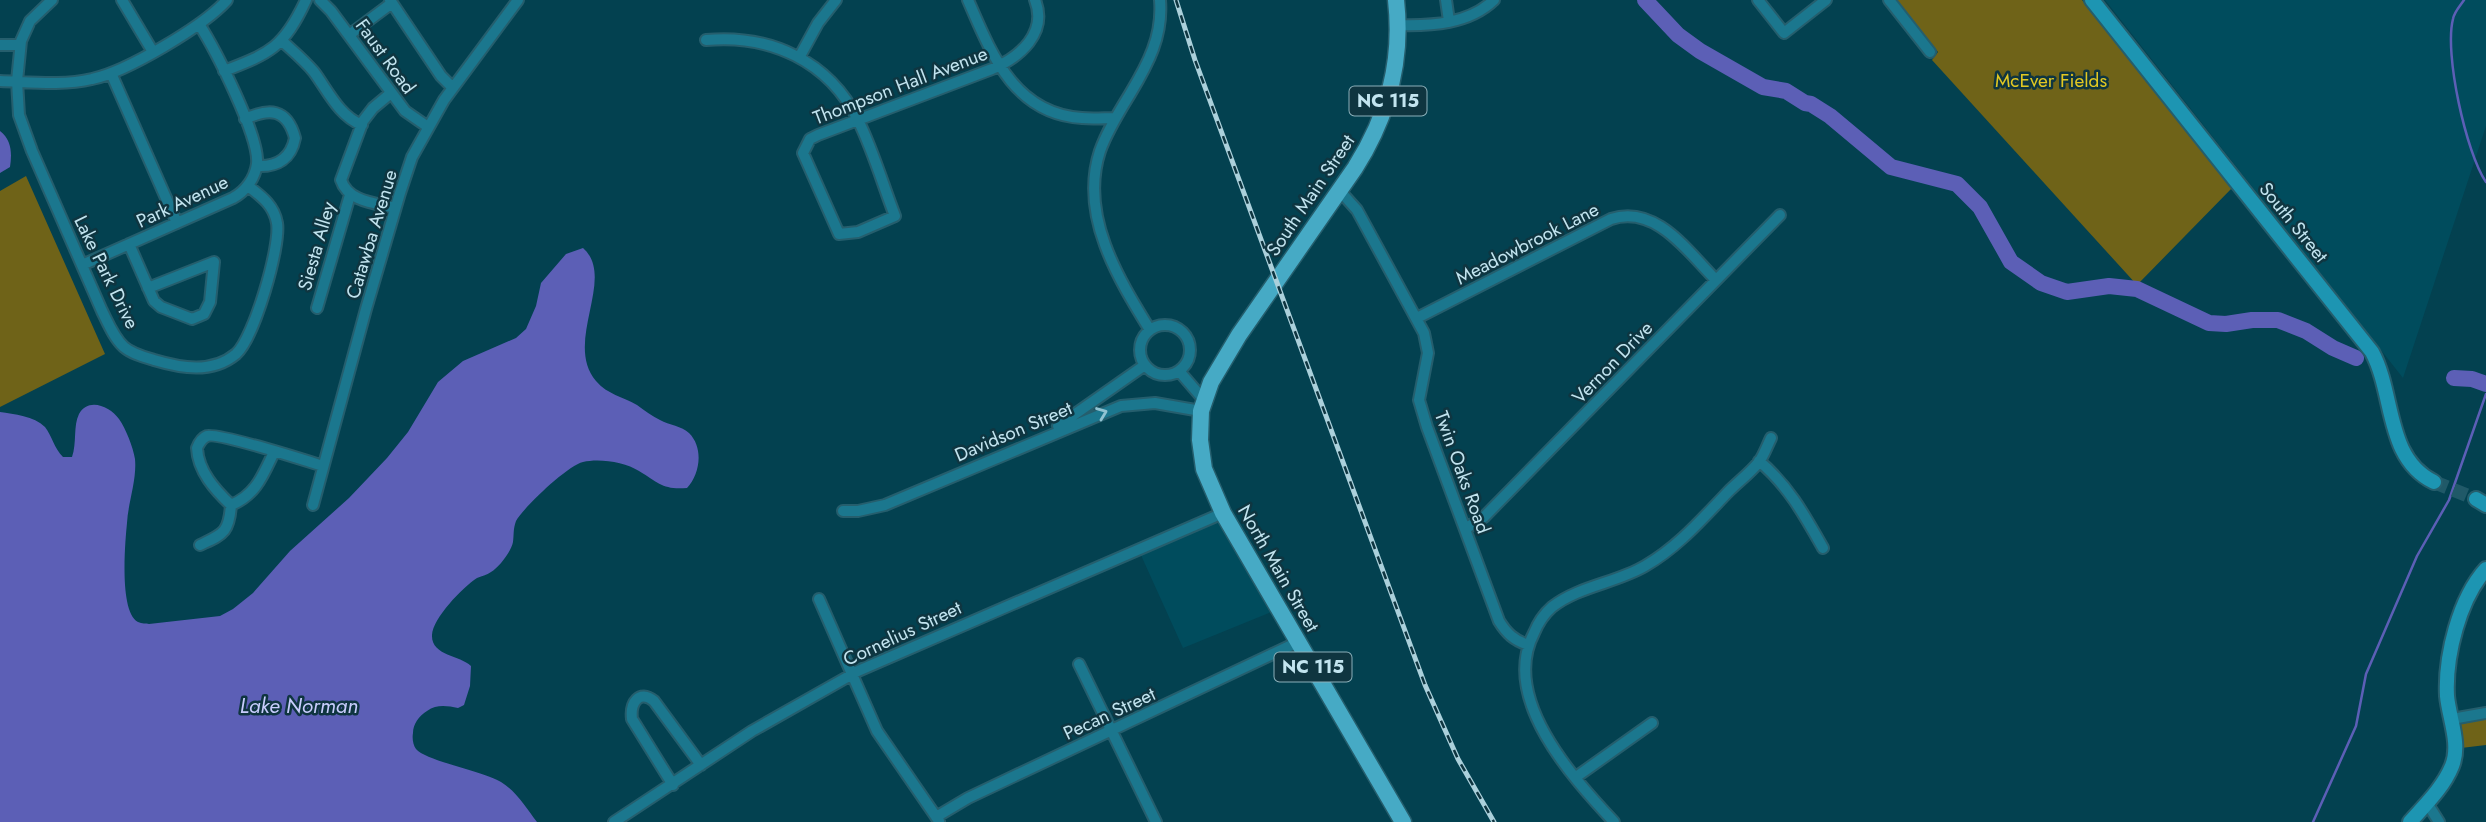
<svg xmlns="http://www.w3.org/2000/svg" width="2486" height="822" font-family="Jost,sans-serif">
	<style>
		.built { fill: #004c5d }
		.green { fill: #6f6318 }
		.water { fill: #5c5fb6 }
		.lines { fill: none; stroke-linecap: round; stroke-linejoin: round }
		.stream { stroke: #5c5fb6; stroke-width: 2.5 }
		.river { stroke: #5c5fb6; stroke-width: 16 }
		.secondary-tunnel { stroke: #205968; stroke-width: 14; stroke-dasharray: 14 7; stroke-linecap: butt }
		.street-casing { stroke: #255e6d; stroke-width: 14 }
		.secondary-casing { stroke: #255e6d; stroke-width: 18 }
		.primary-casing { stroke: #255e6d; stroke-width: 19 }
		.street { stroke: #1b778e; stroke-width: 10 }
		.secondary { stroke: #1d95b2; stroke-width: 14 }
		.primary { stroke: #46aac5; stroke-width: 16 }
		.rail-casing { stroke: #abd0db; stroke-width: 5 }
		.rail { stroke: #0f3540; stroke-width: 2.5; stroke-dasharray: 8; stroke-linecap: butt }
		.oneway { stroke: #90c3d2 }
		.labels { text-anchor: middle; stroke-width: 5; stroke-linejoin: round; paint-order: stroke }
		.shield { fill: #0f3540; stroke: #8cb0ba; stroke-width: 2 }
		.shield-label { font-size: 18px; font-weight: bold; fill: #c2e4ef }
		.street-label { font-size: 19px; fill: #c2e4ef; stroke: #0f3540 }
		.park-label { font-size: 19px; fill: #e2c822; stroke: #0f3540 }
		.water-label { font-size: 21px; font-style: italic; fill: #c8cdfd; stroke: #0f3540 }
	</style>
	<rect width="100%" height="100%" fill="#034150"/>
	<path class="built" d="M2105,0H2486V126L2403,378Z
		M1220,521L1274,611L1183,648L1140,553Z"/>
	<path class="green" d="M1895,0H2082L2232,188L2137,285L1932,60L1938,52Z
		M26,176L105,354L0,407V191Z
		M2486,716V745L2461,748L2457,720Z"/>
	<path class="water" d="M0,131C12,140 12,154 10,167L0,173Z
		M583,248C617,278 563,342 596,381C608,395 622,396 637,405C644,410 652,416 660,420C669,425 682,426 689,433C704,448 700,474 687,488C663,490 659,483 639,471C625,462 599,458 583,462C567,466 524,507 516,521C513,529 514,535 513,542C511,552 499,567 491,572C487,575 481,576 477,578C462,588 433,618 432,635C431,656 460,655 471,666L470,686L464,705L458,708C447,706 437,704 427,711C419,716 413,724 413,733C412,738 413,745 416,749C426,761 483,771 501,782C517,792 526,808 537,822H0V412C14,414 34,416 45,427C52,436 54,448 63,457H72C77,443 73,426 79,414C88,397 110,406 119,419C126,429 133,447 135,459C137,480 128,503 127,523C125,543 119,612 138,622C142,624 146,623 149,624L220,616L233,609L253,593L290,551L349,498L387,458L408,432L438,382L463,361L516,338L526,329L536,306L541,283L566,254Z"/>
	<g class="lines">
		<path class="stream" d="M2464,0C2460,6 2454,12 2453,19C2444,53 2466,153 2486,182
			M2313,822L2356,726L2366,674L2417,556L2449,500L2486,394"/>
		<path class="river" d="M1645,0L1678,35L1700,51L1763,87L1786,91L1805,103L1811,104L1830,116L1891,167L1957,184L1980,207L2011,262L2041,283L2067,292L2109,286L2137,289L2209,323L2226,324L2252,320H2278L2306,331L2333,348L2356,358
			M2454,378L2472,379L2486,384"/>
		<path class="secondary-tunnel" d="M2434,482L2476,499"/>
		<defs>
			<path id="street" d="M52,0L30,21L21,41L17,81L19,115L32,151L102,311C108,323 114,338 124,347C132,354 144,357 154,360C181,368 212,374 236,354C254,338 281,246 277,223C274,205 261,196 248,186
				M122,0L153,52
				M320,0L331,11L405,111L428,127
				M390,0L441,76L453,88
				M968,0C991,53 1014,114 1082,118C1093,119 1104,118 1115,118
				M1446,0L1449,21
				M1758,0L1784,33L1826,0
				M1889,0L1930,52
				M1398,25C1432,26 1469,24 1494,0
				M349,35L392,3
				M706,40C770,34 829,61 858,120C873,150 883,185 895,216L858,232L839,234L803,153L810,139L818,135L992,69C1020,57 1048,33 1035,0
				M282,41C293,51 305,61 314,72C328,91 339,116 362,125
				M0,45H20
				M800,56L818,23L836,0
				M224,71C271,53 284,47 306,0
				M111,73L177,223
				M0,81C30,82 63,86 92,79C126,72 204,26 227,0
				M391,93L373,108L363,121L341,180C348,202 376,203 395,208
				M245,119C269,108 287,108 295,138C291,159 277,167 257,166
				M1340,191L1357,210L1424,333L1428,353L1419,400L1427,427L1499,621C1507,634 1514,640 1528,645
				M129,244L154,301L161,307L192,319L204,314L210,302L214,262L148,288
				M82,265L233,198C246,191 255,178 257,164C260,137 215,49 199,24
				M317,308L350,195
				M1417,318L1611,219C1656,204 1688,252 1716,280
				M1140 350a25 25 0 1 1 50 0a25 25 0 1 1-50 0Z
				M1150,330C1118,278 1079,215 1100,151C1107,131 1119,112 1130,94C1148,64 1163,36 1160,0
				M1179,371L1204,400
				M1058,426L1145,365
				M274,452C263,475 256,495 231,505C215,490 198,471 197,448C199,443 202,438 207,436C217,432 307,461 323,466
				M1759,461C1788,485 1805,516 1823,548
				M313,505L366,309L400,193L412,157L444,100L518,0
				M843,511H858L885,505L1121,406L1155,403L1201,411
				M1465,529L1484,517L1780,215
				M200,545C223,534 229,533 231,505
				M819,599L877,731L939,821
				M1079,664L1156,822
				M2452,719L2486,713
				M1576,777L1652,723
				M673,785L632,719C630,703 639,689 654,701L701,765
				M2427,803L2439,822
				M936,817L968,798L1298,642
				M614,822L752,731L858,671L1223,513
				M1614,822C1572,777 1500,698 1534,633C1538,623 1544,614 1552,607C1579,586 1616,583 1645,566C1678,547 1702,519 1728,492C1738,482 1750,473 1759,462C1764,455 1767,446 1771,438"/>
			<path id="secondary" d="M2092,0L2372,352C2395,395 2385,458 2434,482
				M2476,499L2486,505
				M2410,822C2425,805 2443,788 2452,766C2461,744 2449,718 2447,696C2445,656 2459,599 2486,569"/>
			<path id="primary" d="M1396,0C1403,62 1388,116 1355,168L1239,335L1211,382L1201,411L1200,440L1204,469L1223,513L1403,822"/>
		</defs>
		<use href="#street" class="street-casing"/>
		<use href="#secondary" class="secondary-casing"/>
		<use href="#primary" class="primary-casing"/>
		<use href="#street" class="street"/>
		<use href="#secondary" class="secondary"/>
		<use href="#primary" class="primary"/>
		<defs>
			<path id="rail" d="M1176,0L1195,60L1425,685L1458,759L1494,822"/>
		</defs>
		<use href="#rail" class="rail-casing"/>
		<use href="#rail" class="rail"/>
	</g>
	<defs><path id="oneway-chevron" d="M-2-3.5L2.5 0L-2 3.5" fill="none" stroke-width="1.6" stroke-linecap="round" stroke-linejoin="round" transform="scale(1.75)"/></defs>
	<use class="oneway" href="#oneway-chevron" transform="translate(1102 413) rotate(-21)"/>
	<g class="labels">
		<g class="shield">
			<rect x="1349.5" y="86.5" width="77" height="29" rx="5"/>
			<rect x="1274.5" y="652.5" width="77" height="29" rx="5"/>
		</g>
		<g class="shield-label">
			<text x="1388" y="107">NC 115</text>
			<text x="1313" y="673">NC 115</text>
		</g>
		<g class="street-label">
			<text transform="translate(386 56) rotate(54)" y="7">Faust Road</text>
			<text transform="translate(900 85) rotate(-21)" y="7">Thompson Hall Avenue</text>
			<text transform="translate(1310 195) rotate(-56)" y="7">South Main Street</text>
			<text transform="translate(182 201) rotate(-25)" y="7">Park Avenue</text>
			<text transform="translate(2294 222) rotate(51)" y="7">South Street</text>
			<text transform="translate(371 234) rotate(-73)" y="7">Catawba Avenue</text>
			<text transform="translate(1527 243) rotate(-27)" y="7">Meadowbrook Lane</text>
			<text transform="translate(316 246) rotate(-74)" y="7">Siesta Alley</text>
			<text transform="translate(107 272) rotate(64)" y="7">Lake Park Drive</text>
			<text transform="translate(1612 362) rotate(-46)" y="7">Vernon Drive</text>
			<text transform="translate(1013 431) rotate(-23)" y="7">Davidson Street</text>
			<text transform="translate(1463 472) rotate(70)" y="7">Twin Oaks Road</text>
			<text transform="translate(1279 568) rotate(60)" y="7">North Main Street</text>
			<text transform="translate(902 633) rotate(-25)" y="7">Cornelius Street</text>
			<text transform="translate(1109 713) rotate(-25)" y="7">Pecan Street</text>
		</g>
		<g class="park-label">
			<text x="2051" y="87">McEver Fields</text>
		</g>
		<g class="water-label">
			<text x="299" y="713">Lake Norman</text>
		</g>
	</g>
</svg>
